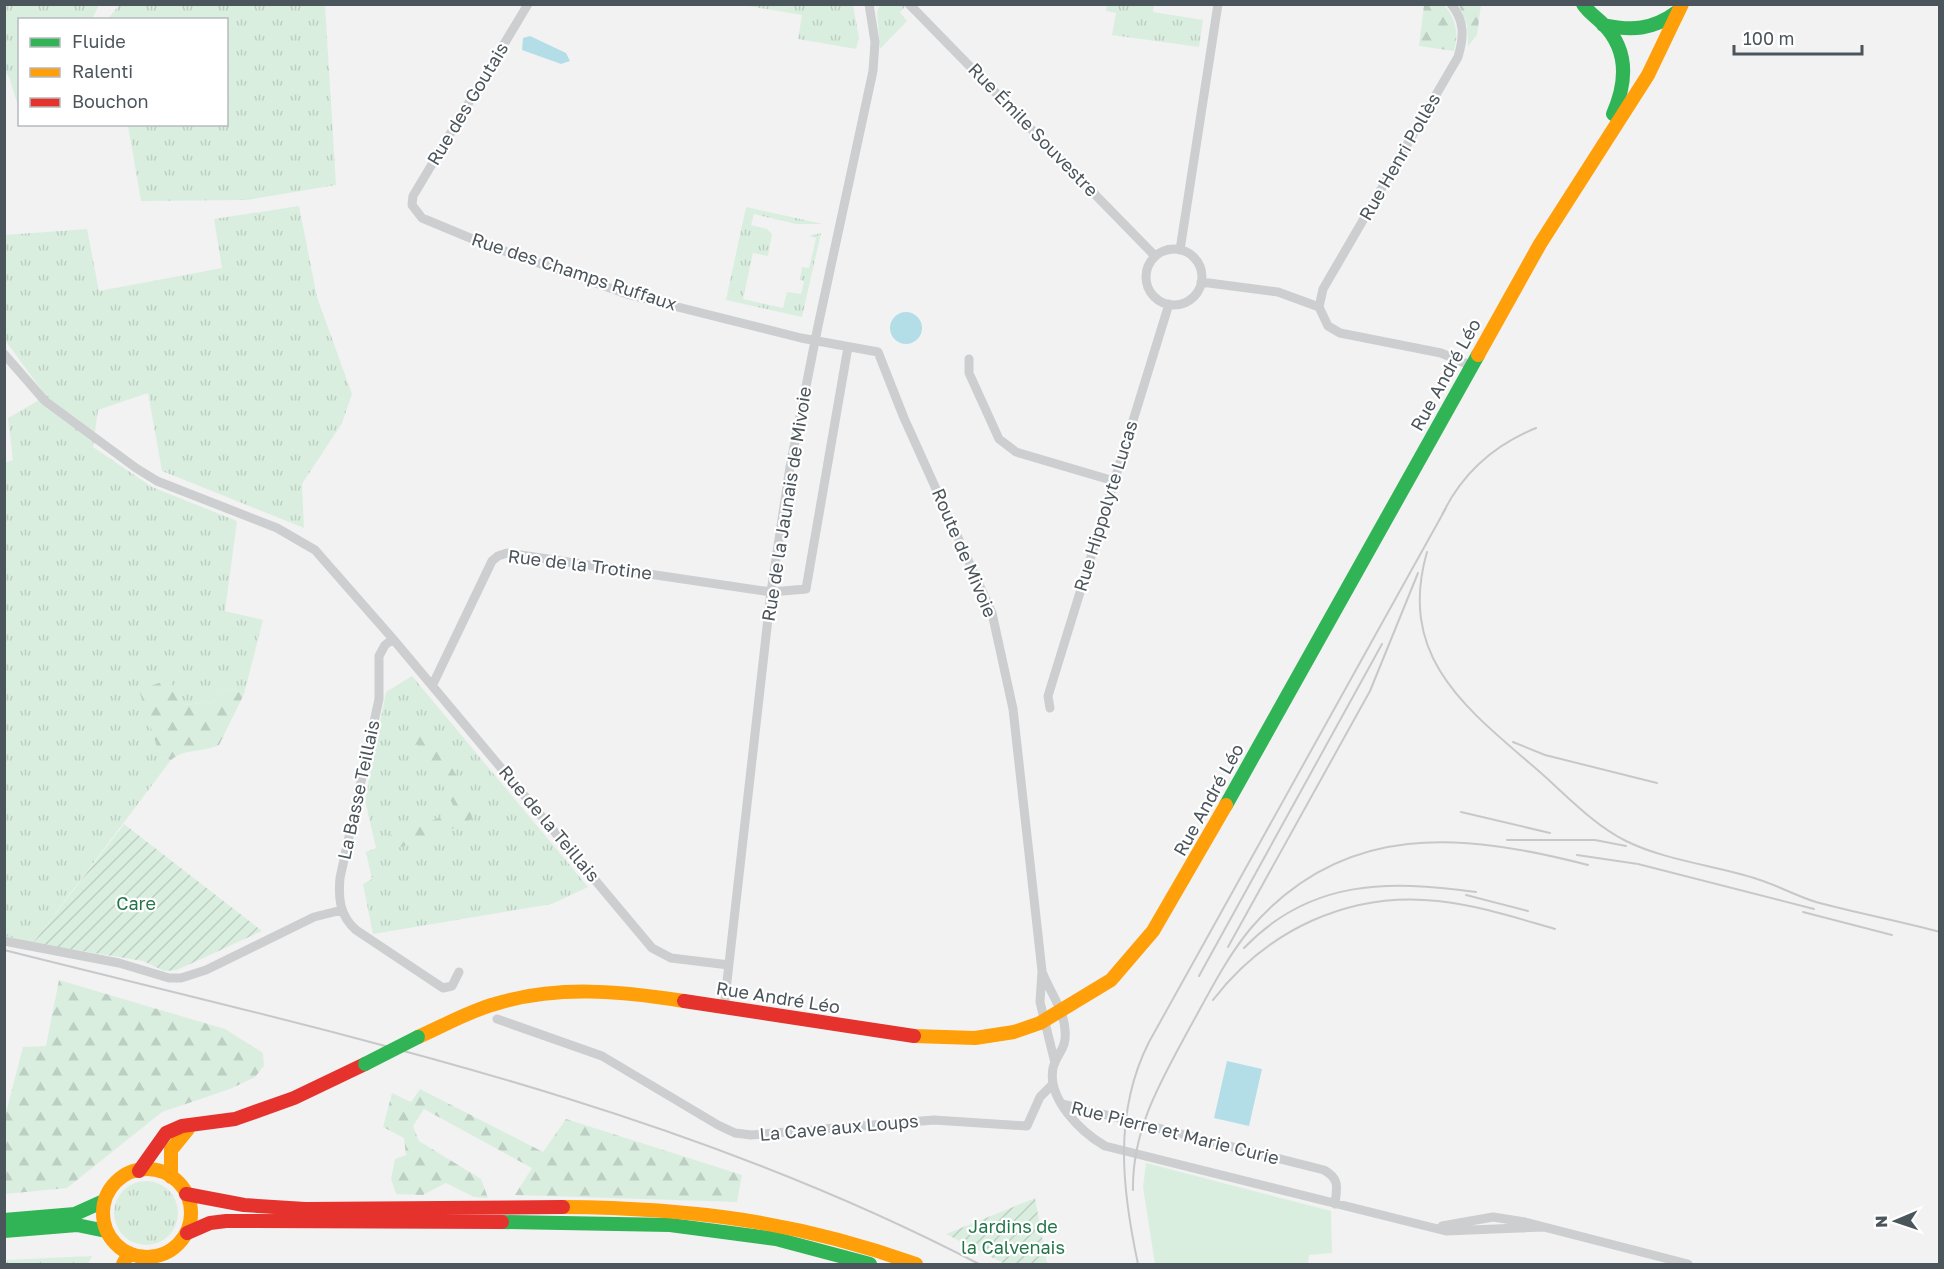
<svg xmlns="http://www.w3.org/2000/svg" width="1944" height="1269" font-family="'Golos Text',sans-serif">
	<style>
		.grass { fill: url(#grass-tufts) }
		.forest { fill: url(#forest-firs) }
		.garden { fill: url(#garden-furrows) }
		.pitch { fill: #daeee0 }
		.water { fill: #b4dee7 }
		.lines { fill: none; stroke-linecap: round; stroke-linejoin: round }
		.street { stroke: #ccced0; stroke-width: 9 }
		.fast { stroke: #30b455; stroke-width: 14 }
		.slow { stroke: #ff9f0a; stroke-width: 14 }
		.jam { stroke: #e5322d; stroke-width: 14 }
		.rail { stroke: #c7c8ca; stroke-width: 2 }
		.fast-bridge { stroke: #30b455; stroke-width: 14 }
		.labels { text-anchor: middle; stroke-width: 4.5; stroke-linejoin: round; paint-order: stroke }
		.street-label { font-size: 18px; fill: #4b555c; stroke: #fff }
		.park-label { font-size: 18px; fill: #247648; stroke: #fff }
	</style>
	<defs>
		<pattern id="grass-tufts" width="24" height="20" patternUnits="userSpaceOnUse" patternTransform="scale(1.5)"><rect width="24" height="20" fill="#daeee0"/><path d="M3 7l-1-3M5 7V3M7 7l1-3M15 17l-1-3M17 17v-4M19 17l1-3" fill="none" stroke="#bdcec3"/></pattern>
		<pattern id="forest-firs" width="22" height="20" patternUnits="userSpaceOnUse" patternTransform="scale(1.5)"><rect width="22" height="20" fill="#daeee0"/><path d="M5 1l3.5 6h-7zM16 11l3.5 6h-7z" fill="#bdcec3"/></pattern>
		<pattern id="garden-furrows" width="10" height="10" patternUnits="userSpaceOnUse" patternTransform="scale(1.5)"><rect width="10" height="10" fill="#daeee0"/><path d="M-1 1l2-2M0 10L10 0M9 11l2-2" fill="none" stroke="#bdcec3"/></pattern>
	</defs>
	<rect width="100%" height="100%" fill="#f2f2f2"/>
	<path class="grass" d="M5,4L99,5L92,19L20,20L19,109L9,77L5,71Z
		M119,5H325L336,185L247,200L141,201L128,125L226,124V20L108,19Z
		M742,5H853L859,38L856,49L798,39L802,15Z
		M880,5H902L905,7L900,12L907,21L880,49L877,12Z
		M1107,5H1154L1153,12L1203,20L1199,47L1112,35L1116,13L1106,11Z
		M299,206L317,297L352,394L342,423L302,484L304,528L162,471L148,393L98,410L93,447L152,487L237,521L225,611L263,620L244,694L224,687L214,702L181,705L160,756L171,760L33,943L5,936L4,463L13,460L8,418L46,396L5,340V235L87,229L99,291L222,268L214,219Z
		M746,207L823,224H796L754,214L751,225L767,229L772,234L768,256L753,253L743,299L783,308L787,292L801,294L804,281L800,280L802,267L809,268L816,238L809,236L821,233L802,317L726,300Z
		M412,676L588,887L552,904L373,934L363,884L372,879L366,852L376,848L365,800L386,692Z
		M114 1213a32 32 0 1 1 64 0a32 32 0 1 1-64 0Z"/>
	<path class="forest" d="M1424,5H1444C1456,19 1459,33 1454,51L1419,46Z
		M1459,5H1481L1477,35L1468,46L1467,25Z
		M170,679L181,705L214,702L224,687L244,694L219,745C202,753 185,748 171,760L160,756L139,690Z
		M419,726C439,745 472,792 472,819L438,836L380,853L379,839L442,817L453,805L435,769L418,744L399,753L389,740Z
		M59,980L225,1029L263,1053L264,1066L255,1077L230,1089L162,1112L67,1188L5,1194V1116L23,1047L46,1046Z
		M420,1089L543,1152L566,1119L742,1175L737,1202L515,1195L532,1168L424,1109L413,1126L419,1141L481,1179L488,1198L474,1197L446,1183L423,1195L396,1194L391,1179L395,1159L406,1155L404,1138L383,1127L392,1093L411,1102Z
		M92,1256L88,1264H5V1260Z"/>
	<path class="garden" d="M124,824L262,931L177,970L164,971L143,961L33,943Z
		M1035,1198L1047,1264H1005L946,1234Z"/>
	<path class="pitch" d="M1146,1163L1331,1211L1332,1253L1309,1255L1308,1264H1155L1143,1187Z"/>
	<path class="water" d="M530,36L566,53L570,61L561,64L522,50L523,38Z
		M890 328a16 16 0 1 1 32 0a16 16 0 1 1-32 0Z
		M1227,1061L1262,1069L1249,1126L1214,1118Z"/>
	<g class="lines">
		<path class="street" d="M528,4L413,196L412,205L422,218L487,245L630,295L801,338L878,352L904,418L992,613L1013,709L1042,971L1040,1002L1055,1063
			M909,4L1155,256
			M1146 277a28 28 0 1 1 56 0a28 28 0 1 1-56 0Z
			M1180,250L1218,4
			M1201,282L1278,292L1319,307L1328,326L1340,333L1441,353L1472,366
			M1319,307L1323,289L1458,57C1464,37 1465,21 1451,4
			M4,354L45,401L136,468L157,481L277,528L315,550L393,639L385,645L379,656V699L340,878C338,899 340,916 356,930L443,988L452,986L459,972
			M969,359V373L999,439L1016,452L1114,481
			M393,639L652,948L671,958L729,965
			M433,684L492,561L498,556L507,553L771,592L806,589L848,347
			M1050,708L1048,696L1169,304
			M4,941L119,963L169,978H181L206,970L314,917L342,910
			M1043,974C1050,992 1064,1010 1065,1030C1067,1050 1057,1052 1053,1068C1047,1099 1081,1132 1105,1146L1446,1231L1544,1227
			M724,1008L771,592L790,467L818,326L873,71L875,42L869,4
			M497,1019L602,1056L718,1125L735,1133L751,1135L934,1120L1027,1126L1040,1097L1053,1084
			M1063,1104L1324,1170C1340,1179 1337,1187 1335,1204
			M1442,1226L1493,1217L1525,1222L1688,1264"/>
		<path class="fast" d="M1583,4C1588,12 1596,17 1603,24C1629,50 1627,82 1613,114
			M1603,25C1632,31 1652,30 1677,12
			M1226,805L1478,355
			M4,1220L75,1214L104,1201
			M502,1222L670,1225L776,1239L870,1264
			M4,1231L77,1225L106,1231"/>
		<path class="slow" d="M1478,355L1540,244L1648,75L1682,4
			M914,1036L975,1038L1014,1032L1040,1023L1111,980L1153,931L1226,805
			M418,1037C443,1026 469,1011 495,1004C556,985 621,991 684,1001
			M103 1213a44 44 0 1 1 88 0a44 44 0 1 1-88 0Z
			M171,1177V1150L188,1129
			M563,1207C690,1208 796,1221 916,1264
			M123,1264L129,1253"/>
		<path class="jam" d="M684,1001L914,1036
			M139,1171L166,1133L182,1126L235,1119L294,1098L365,1064
			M186,1194L244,1205L305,1209L563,1207
			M187,1233L210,1223L226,1221L502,1222"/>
		<path class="rail" d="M1442,515C1462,473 1494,445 1536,428
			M1427,552C1396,660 1470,711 1541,773C1568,797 1594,825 1626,841C1667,861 1714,865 1757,879C1777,885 1796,896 1816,902C1857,913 1899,921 1940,932
			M1513,742L1545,755L1657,783
			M1461,812L1550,833
			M1507,840H1595L1626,846
			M1577,855L1638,864L1814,909
			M1466,895L1528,911
			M1803,912L1892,935
			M1228,947L1370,691L1418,573
			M1244,948C1310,879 1388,880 1476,892
			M4,950C338,1034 672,1104 979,1264
			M1199,976L1382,644
			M1213,1000C1267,930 1349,891 1438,901C1477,905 1517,918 1555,929
			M1133,1190C1132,1129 1161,1081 1189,1029C1208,995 1226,958 1251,928C1344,820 1464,833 1588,865
			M1138,1264C1122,1189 1113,1113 1149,1042L1446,508"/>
		<path class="fast-bridge" d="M365,1064L418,1037"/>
	</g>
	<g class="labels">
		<g class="street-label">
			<text transform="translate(468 104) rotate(-59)" y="6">Rue des Goutais</text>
			<text transform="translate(1033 130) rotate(46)" y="6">Rue Émile Souvestre</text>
			<text transform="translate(1400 157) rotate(-60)" y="6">Rue Henri Pollès</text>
			<text transform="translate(574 272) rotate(18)" y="6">Rue des Champs Ruffaux</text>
			<text transform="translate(1446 375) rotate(-61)" y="6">Rue André Léo</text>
			<text transform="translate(787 504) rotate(-81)" y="6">Rue de la Jaunais de Mivoie</text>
			<text transform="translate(1106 506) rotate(-73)" y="6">Rue Hippolyte Lucas</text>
			<text transform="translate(964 553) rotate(67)" y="6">Route de Mivoie</text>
			<text transform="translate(580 565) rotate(7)" y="6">Rue de la Trotine</text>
			<text transform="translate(359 790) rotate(-78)" y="6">La Basse Teillais</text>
			<text transform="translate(1209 800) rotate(-61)" y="6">Rue André Léo</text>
			<text transform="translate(549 824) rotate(50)" y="6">Rue de la Teillais</text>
			<text transform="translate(778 998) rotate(9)" y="6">Rue André Léo</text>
			<text transform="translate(839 1128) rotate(-5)" y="6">La Cave aux Loups</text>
			<text transform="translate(1175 1133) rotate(14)" y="6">Rue Pierre et Marie Curie</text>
		</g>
		<g class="park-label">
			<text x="136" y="910">Care</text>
			<text x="1013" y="1233">Jardins de<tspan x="1013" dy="21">la Calvenais</tspan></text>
		</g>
	</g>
	<rect width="1944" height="1269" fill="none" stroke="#4b555c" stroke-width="12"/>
	<rect x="18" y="18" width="210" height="108" fill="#ffffff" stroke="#b7bbbe" stroke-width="1.5"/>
	<rect x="30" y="38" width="30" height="9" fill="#30b455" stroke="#b7bbbe" stroke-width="1.5"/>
	<text x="72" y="48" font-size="18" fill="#4b555c">Fluide</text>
	<rect x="30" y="68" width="30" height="9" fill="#ff9f0a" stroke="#b7bbbe" stroke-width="1.5"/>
	<text x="72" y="78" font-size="18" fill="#4b555c">Ralenti</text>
	<rect x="30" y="98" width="30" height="9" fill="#e5322d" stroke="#b7bbbe" stroke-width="1.5"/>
	<text x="72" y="108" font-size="18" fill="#4b555c">Bouchon</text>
	<g transform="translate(1896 1221) rotate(268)" stroke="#ffffff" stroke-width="4.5" paint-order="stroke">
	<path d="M0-4.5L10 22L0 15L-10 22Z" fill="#4b555c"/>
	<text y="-9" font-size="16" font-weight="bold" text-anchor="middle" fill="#4b555c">N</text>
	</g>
	<path d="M1734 45v9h128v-9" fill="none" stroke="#4b555c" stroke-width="3"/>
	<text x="1743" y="45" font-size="18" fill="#4b555c" stroke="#ffffff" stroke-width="4.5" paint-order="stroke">100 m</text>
</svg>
